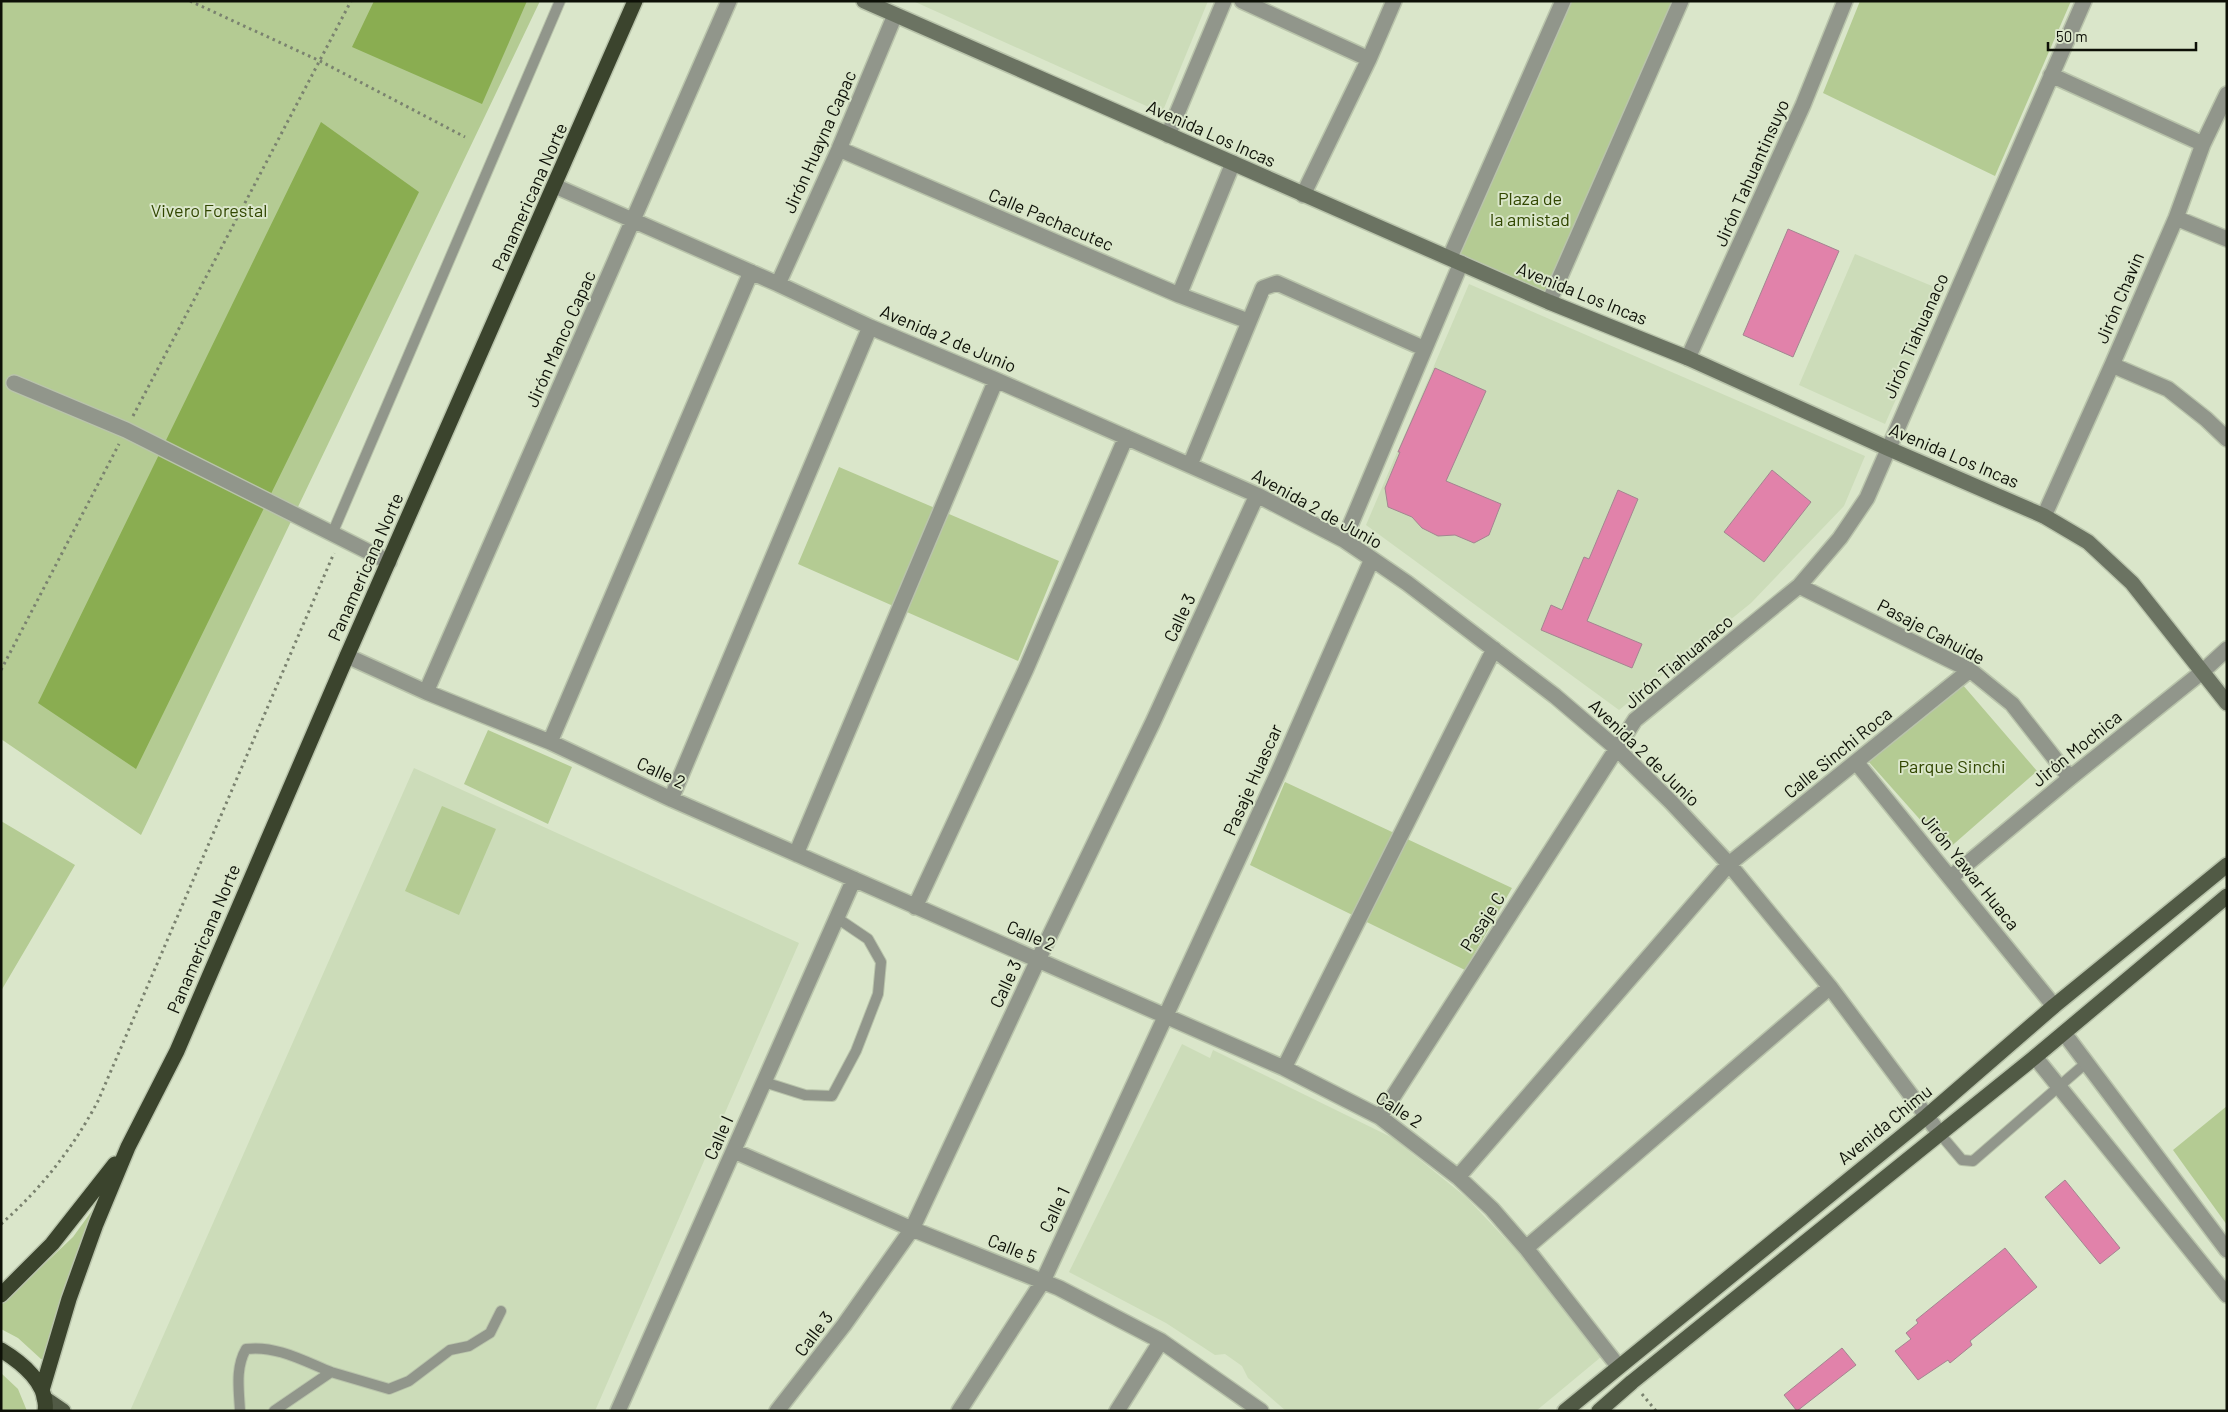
<svg xmlns="http://www.w3.org/2000/svg" width="2228" height="1412" font-family="Barlow,sans-serif">
	<style>
		.built { fill: #ccdcb9 }
		.green { fill: #b4cb93 }
		.forest { fill: #8aad51 }
		.building { fill: #e182aa; stroke: #a38590 }
		.lines { fill: none; stroke-linecap: round; stroke-linejoin: round }
		.lane-casing { stroke: #b9c4ab; stroke-width: 12 }
		.street-casing { stroke: #b9c4ab; stroke-width: 18 }
		.secondary-casing { stroke: #b9c4ab; stroke-width: 18 }
		.primary-casing { stroke: #b9c4ab; stroke-width: 18 }
		.highway-casing { stroke: #b9c4ab; stroke-width: 18 }
		.path { stroke: #7a826f; stroke-width: 3; stroke-dasharray: 2.5 4; stroke-linecap: butt }
		.lane { stroke: #91968b; stroke-width: 10 }
		.street { stroke: #91968b; stroke-width: 15 }
		.secondary { stroke: #6b7362; stroke-width: 15 }
		.primary { stroke: #515a45; stroke-width: 15 }
		.highway { stroke: #3b442d; stroke-width: 15 }
		.labels { text-anchor: middle; stroke-width: 4; stroke-linejoin: round; paint-order: stroke }
		.street-label { font-size: 18px; fill: #0d1007; stroke: #dae6ca }
		.park-label { font-size: 18px; fill: #314600; stroke: #dae6ca }
	</style>
	<rect width="100%" height="100%" fill="#dae6ca"/>
	<path class="built" d="M913,1H1208L1162,113Z
		M1855,254L1944,291L1885,424L1799,385Z
		M1469,284L1865,456L1844,506L1751,603L1619,710L1366,525Z
		M414,768L799,943L595,1411H130Z
		M1182,1044L1210,1058L1213,1050L1393,1138L1467,1198L1530,1265L1601,1357L1536,1411H1286L1248,1378L1242,1366L1225,1354L1215,1355L1166,1323L1069,1272Z"/>
	<path class="green" d="M1,1H540L141,835L1,739Z
		M1563,1H1680L1549,302L1450,257Z
		M1860,1H2071L1995,176L1823,93Z
		M839,467L1059,561L1018,661L798,564Z
		M1962,684L2037,771L1947,850L1868,761Z
		M488,730L572,767L548,824L464,784Z
		M1285,782L1512,888L1465,970L1250,865Z
		M442,806L496,829L459,915L405,891Z
		M1,821L75,865L1,991Z
		M2227,1106V1225L2173,1150Z
		M94,1208L97,1209L46,1359H41L18,1338L1,1329V1305L73,1237Z
		M1,1373L18,1389L27,1411H1Z"/>
	<path class="forest" d="M374,1H527L482,104L352,47Z
		M321,122L419,192L136,769L38,703Z"/>
	<path class="building" d="M1788,229L1839,251L1793,357L1743,335Z
		M1435,368L1486,391L1446,481L1501,504L1489,535L1474,543L1455,535L1438,536L1422,528L1412,517L1388,507L1385,488L1400,452H1398Z
		M1772,470L1811,502L1764,562L1724,532Z
		M1618,490L1638,499L1587,621L1642,644L1632,668L1541,630L1551,605L1562,610L1584,557L1589,559Z
		M2065,1180L2120,1248L2100,1264L2045,1197Z
		M2005,1248L2037,1287L1970,1341L1972,1345L1950,1363L1948,1360L1918,1380L1895,1351L1911,1339L1906,1333L1918,1323L1916,1320Z
		M1842,1348L1856,1365L1797,1411L1784,1395Z"/>
	<g class="lines">
		<defs>
			<path id="lane" d="M332,534L560,1
				M764,1082L805,1095L832,1096L856,1051L878,994L881,962L868,939L837,918
				M1940,1134L1962,1160L1973,1161L2086,1063
				M240,1411C239,1390 235,1368 246,1349C276,1345 304,1361 331,1372
				M274,1411L331,1372L389,1389L409,1381L450,1350L469,1346L490,1333L501,1311"/>
			<path id="street" d="M1242,1L1369,59
				M2051,75L2203,144
				M1168,135L1224,1
				M839,149L1179,295L1248,321
				M555,186L778,284L870,327L996,380L1257,495L1344,540L1372,559L1407,583L1555,696L1616,748L1671,802L1729,864L1830,987L1940,1134
				M1303,195L1369,59L1394,1
				M2176,218L2227,239
				M1450,257L1563,1
				M778,284L839,149L895,15
				M1179,295L1233,163
				M1549,302L1681,1
				M1688,358L1803,105L1845,1
				M2112,365L2168,389L2206,419L2227,439
				M14,383L126,430L389,562
				M1190,465L1263,288L1277,283L1423,348
				M2044,516L2112,365L2176,218L2203,144L2227,94
				M1344,540L1461,263
				M1799,586L1970,670L2012,704L2070,778
				M347,656L426,692L550,742L671,799L1284,1068L1380,1117L1458,1177L1492,1209L1526,1248L1618,1366
				M426,692L729,1
				M550,742L751,272
				M1856,762L2054,1006
				M671,799L870,327
				M796,854L996,380
				M1950,878L2070,778L2202,672L2227,649
				M915,907L1026,669L1126,437
				M2064,1033L2227,1250
				M2035,1057L2227,1295
				M1284,1068L1494,649
				M1380,1117L1635,720L1799,586L1840,538L1867,498L2084,1
				M734,1151L912,1229L1059,1288L1161,1341L1261,1411
				M1458,1177L1729,864L1970,670
				M1526,1248L1830,987
				M618,1411L854,879
				M777,1411L844,1325L912,1229L1038,960L1153,722L1257,495
				M959,1411L1043,1281L1278,773L1372,559
				M1117,1411L1161,1341"/>
			<path id="secondary" d="M864,1L1549,302L1688,358L1887,448L2044,516L2088,542L2132,583L2227,703"/>
			<path id="primary" d="M44,1398L63,1411
				M1565,1411L1927,1116L2054,1006L2227,865
				M1599,1411L1632,1382L2035,1057L2227,896"/>
			<path id="highway" d="M1,1295L52,1244L115,1164
				M1,1350C21,1362 49,1384 45,1411
				M42,1390L69,1299L96,1224L128,1147L177,1051L347,656L635,1"/>
		</defs>
		<use href="#lane" class="lane-casing"/>
		<use href="#street" class="street-casing"/>
		<use href="#secondary" class="secondary-casing"/>
		<use href="#primary" class="primary-casing"/>
		<use href="#highway" class="highway-casing"/>
		<path class="path" d="M190,1L320,61L465,137
			M133,416L351,1
			M1,670L119,444
			M1,1224C41,1189 73,1148 98,1101L334,553
			M1642,1394L1656,1411"/>
		<use href="#lane" class="lane"/>
		<use href="#street" class="street"/>
		<use href="#secondary" class="secondary"/>
		<use href="#primary" class="primary"/>
		<use href="#highway" class="highway"/>
	</g>
	<g class="labels">
		<g class="street-label">
			<text transform="translate(1211 134) rotate(24)" y="6">Avenida Los Incas</text>
			<text transform="translate(820 142) rotate(-66)" y="6">Jirón Huayna Capac</text>
			<text transform="translate(1752 173) rotate(-66)" y="6">Jirón Tahuantinsuyo</text>
			<text transform="translate(530 197) rotate(-66)" y="6">Panamericana Norte</text>
			<text transform="translate(1051 220) rotate(23)" y="6">Calle Pachacutec</text>
			<text transform="translate(1582 294) rotate(22)" y="6">Avenida Los Incas</text>
			<text transform="translate(2120 298) rotate(-67)" y="6">Jirón Chavin</text>
			<text transform="translate(1916 336) rotate(-66)" y="6">Jirón Tiahuanaco</text>
			<text transform="translate(561 339) rotate(-66)" y="6">Jirón Manco Capac</text>
			<text transform="translate(948 339) rotate(23)" y="6">Avenida 2 de Junio</text>
			<text transform="translate(1954 456) rotate(23)" y="6">Avenida Los Incas</text>
			<text transform="translate(1317 509) rotate(29)" y="6">Avenida 2 de Junio</text>
			<text transform="translate(366 567) rotate(-66)" y="6">Panamericana Norte</text>
			<text transform="translate(1180 618) rotate(-65)" y="6">Calle 3</text>
			<text transform="translate(1931 632) rotate(28)" y="6">Pasaje Cahuide</text>
			<text transform="translate(1679 662) rotate(-40)" y="6">Jirón Tiahuanaco</text>
			<text transform="translate(2077 749) rotate(-39)" y="6">Jirón Mochica</text>
			<text transform="translate(1644 753) rotate(44)" y="6">Avenida 2 de Junio</text>
			<text transform="translate(1838 753) rotate(-39)" y="6">Calle Sinchi Roca</text>
			<text transform="translate(661 773) rotate(25)" y="6">Calle 2</text>
			<text transform="translate(1253 780) rotate(-66)" y="6">Pasaje Huascar</text>
			<text transform="translate(1970 872) rotate(51)" y="6">Jirón Yawar Huaca</text>
			<text transform="translate(1483 922) rotate(-57)" y="6">Pasaje C</text>
			<text transform="translate(1031 936) rotate(23)" y="6">Calle 2</text>
			<text transform="translate(204 939) rotate(-67)" y="6">Panamericana Norte</text>
			<text transform="translate(1006 984) rotate(-65)" y="6">Calle 3</text>
			<text transform="translate(1399 1110) rotate(33)" y="6">Calle 2</text>
			<text transform="translate(1885 1125) rotate(-39)" y="6">Avenida Chimu</text>
			<text transform="translate(719 1138) rotate(-66)" y="6">Calle I</text>
			<text transform="translate(1055 1210) rotate(-65)" y="6">Calle 1</text>
			<text transform="translate(1012 1249) rotate(22)" y="6">Calle 5</text>
			<text transform="translate(814 1334) rotate(-53)" y="6">Calle 3</text>
		</g>
		<g class="park-label">
			<text x="1530" y="205">Plaza de<tspan x="1530" dy="21">la amistad</tspan></text>
			<text x="209" y="217">Vivero Forestal</text>
			<text x="1952" y="773">Parque Sinchi</text>
		</g>
	</g>
	<rect width="2228" height="1412" fill="none" stroke="#0d1007" stroke-width="5"/>
	<path d="M2048 42v8h148v-8" fill="none" stroke="#0d1007" stroke-width="2.5"/>
	<text x="2056" y="42" font-size="15" fill="#0d1007" stroke="#dae6ca" stroke-width="4" paint-order="stroke">50 m</text>
</svg>
